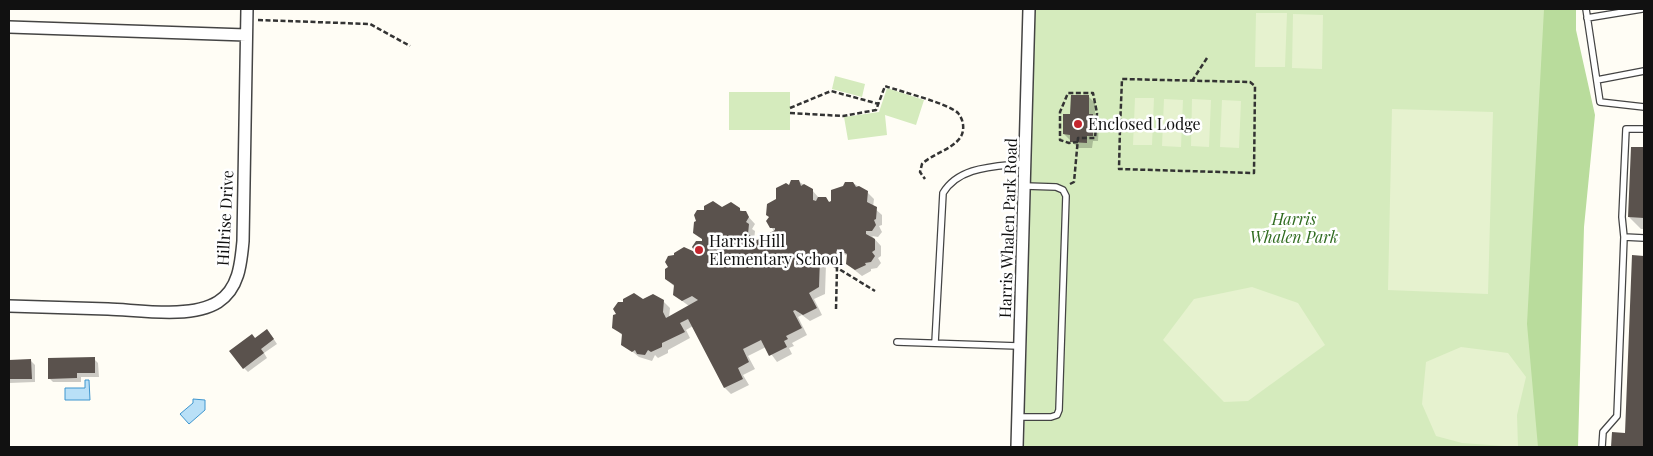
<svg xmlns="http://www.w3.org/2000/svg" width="1653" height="456" font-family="'Playfair Display',serif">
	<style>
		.green { fill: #d5ebbd }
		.forest { fill: #b9dc9c }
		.pitch { fill: #e6f2cf }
		.water { fill: #b9e0f7; stroke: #3f96cf }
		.shadow { fill: #0003 }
		.building { fill: #5a524d }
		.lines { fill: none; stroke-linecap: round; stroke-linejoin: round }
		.service-casing { stroke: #444; stroke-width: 8 }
		.minor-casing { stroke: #444; stroke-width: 14 }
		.path { stroke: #333; stroke-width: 2.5; stroke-dasharray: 5 2.5; stroke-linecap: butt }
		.service { stroke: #fff; stroke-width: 5.5 }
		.minor { stroke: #fff; stroke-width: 11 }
		.poi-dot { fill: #c4262e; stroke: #fff; stroke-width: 2 }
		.labels { text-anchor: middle; stroke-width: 5; stroke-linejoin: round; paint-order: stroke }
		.poi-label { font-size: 16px; fill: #111; stroke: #fff; text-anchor: start }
		.street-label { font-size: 16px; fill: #111; stroke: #fff }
		.park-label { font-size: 16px; font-style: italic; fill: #2f6b1f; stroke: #fff }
	</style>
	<rect width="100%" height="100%" fill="#fffdf5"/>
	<path class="green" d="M1035,9H1564L1558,447H1024Z
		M835,76L865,84L862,97L832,89Z
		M887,88L924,100L916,125L885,115L887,135L848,140L844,117L879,112Z
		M729,92H790V130H729Z"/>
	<path class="forest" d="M1544,9H1576V30L1595,115L1584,227L1578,447H1538L1527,324Z"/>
	<path class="pitch" d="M1256,13H1287L1285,67H1255Z
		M1293,14L1323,15L1322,69L1292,68Z
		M1135,98H1154L1152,145H1133Z
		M1164,99L1183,100L1181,147L1162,146Z
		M1192,99L1211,100L1209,147L1191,146Z
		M1222,100L1241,101L1239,148L1220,147Z
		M1392,109L1493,112L1488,294L1388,290Z
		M1252,287L1298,303L1325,345L1248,401L1224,402L1163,340L1194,299Z
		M1461,347L1508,353L1526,377L1517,415L1518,447L1462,443L1436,436L1422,404L1426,362Z"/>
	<path class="water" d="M85,380H89L90,400H65V388H85Z
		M193,399L205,400V410L189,424L180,414L193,403Z"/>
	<path class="shadow" d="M1088,96L1095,103V117L1099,122L1098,141H1093L1092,148H1078L1064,134L1071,115Z
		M1632,148L1644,149V229H1641L1629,217Z
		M798,181L812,190L819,198H825L830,203L853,183L867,192L874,199L873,207L882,215V225L879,226L882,232L878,237L872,236L881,246V256L878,258L881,263L877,268L871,269V271L862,276L847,264L848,256L844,254L842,264L836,267L826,264L825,294L814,299L822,315L810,321L802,315L798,317L807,335L792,343L794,346L789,348L792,354L777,362L766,347L748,356L755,369L743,375L749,385L731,394L725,388L693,326L686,330L690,338L668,350V353L658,358L655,355L652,361L639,357L623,344V336L614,327L643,301H663L670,308L669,318L689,306L674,295L675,287L666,279L698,255L706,242L695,233L722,209H739L745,213L755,224L752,229L755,231L754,240L757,241L775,232L771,227L777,200L790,186Z
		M1634,257H1644V447H1613V433L1626,434Z
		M271,335L277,344L264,353L267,358L248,372L244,368L256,339Z
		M94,359L98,363L99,377H81V382H53L49,378Z
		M9,361H31L35,365V382L9,383Z"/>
	<path class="building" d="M1071,95H1089V114H1093V136H1087V143L1070,142V135L1063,134V114H1070Z
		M1631,147H1644V218L1628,217Z
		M791,180H799L801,186L804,184L813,189V200L816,201L818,197H826L829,202L831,201V190L843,186L845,182H853L856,187L859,186L868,191L867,202L877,207L876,219L874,220L876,225L872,231H866V234L875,239V250L872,252L875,256L871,262L865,263L866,265L855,270L846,264L847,254L837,249L836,258L829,262L820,258L819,287L809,293L817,308L803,315L795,310L793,311L802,328L786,336L788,339L784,341L787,347L769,356L761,340L743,349L749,362L738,368L743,379L724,388L688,319L680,323L685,332L662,343V347L651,352L648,350L645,355L637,354L635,350L632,352L621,345L622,334L612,328L613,315L616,314L613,309L618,302H623V299L634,293L643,299L653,294L664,300L663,312L666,318L698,300L692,296L682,301L673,295L674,285L665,279V269L668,267L665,262L668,256L674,255V253L684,247L695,252L692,247L696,241H702V239L693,233L694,222L696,221L694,215L697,210H704V206L713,201L722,207L731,202L740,208V211H746L749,217L746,222L749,224L748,234L757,240L775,230V228H770L766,221L769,217L766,215L767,204L776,199V188L786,183L789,185Z
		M1632,255L1644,256V447H1611L1612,432L1625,433Z
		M267,329L274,339L261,349L264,353L243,369L229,351L252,334L255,338Z
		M95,357V373H77V378L48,379V358Z
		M31,359L32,379H9V360Z"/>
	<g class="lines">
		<defs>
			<path id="service" d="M1586,9L1600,102L1644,107
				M1587,18L1642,9
				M1597,80L1644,71
				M1644,129H1626L1622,217L1624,237L1644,238
				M897,342L1020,346
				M935,343L943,193C960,165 997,167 1026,163
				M1018,417H1051L1057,415L1059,410L1066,196L1063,190L1056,187L1025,186
				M1602,447L1603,432L1617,416L1624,237"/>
			<path id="minor" d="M9,27L246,35
				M9,306C42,307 75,308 108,309C139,310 191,319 218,302C239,289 241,263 243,241L247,9
				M1017,447L1029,9"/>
		</defs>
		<use href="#service" class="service-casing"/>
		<use href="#minor" class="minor-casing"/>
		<path class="path" d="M258,20L370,24L410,46
			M1192,81L1207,58
			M790,108L831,91L879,104
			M790,113L843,116L876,110L885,86C902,92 947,103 958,113C964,120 965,131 960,138C951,150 932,154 922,164L920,172L925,179
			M1078,142L1069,143L1060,140V112L1068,93H1093L1097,113L1096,127
			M1070,184L1074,182L1078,138H1095L1096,127L1120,128L1122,79L1250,82L1255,86L1254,173L1119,169L1120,128
			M821,258L875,291
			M836,309L837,268"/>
		<use href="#service" class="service"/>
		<use href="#minor" class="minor"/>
	</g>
	<g class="poi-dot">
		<circle cx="1078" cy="124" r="5"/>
		<circle cx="699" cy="250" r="5"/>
	</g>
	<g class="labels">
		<g class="poi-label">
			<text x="1088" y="130">Enclosed Lodge</text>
			<text x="709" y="247">Harris Hill<tspan x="709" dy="18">Elementary School</tspan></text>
		</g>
		<g class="street-label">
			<text transform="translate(225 218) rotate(-87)" y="6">Hillrise Drive</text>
			<text transform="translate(1008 228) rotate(-88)" y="6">Harris Whalen Park Road</text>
		</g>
		<g class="park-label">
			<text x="1294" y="225">Harris<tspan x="1294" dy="18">Whalen Park</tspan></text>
		</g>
	</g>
	<rect width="1653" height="456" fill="none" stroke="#111111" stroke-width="20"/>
</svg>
